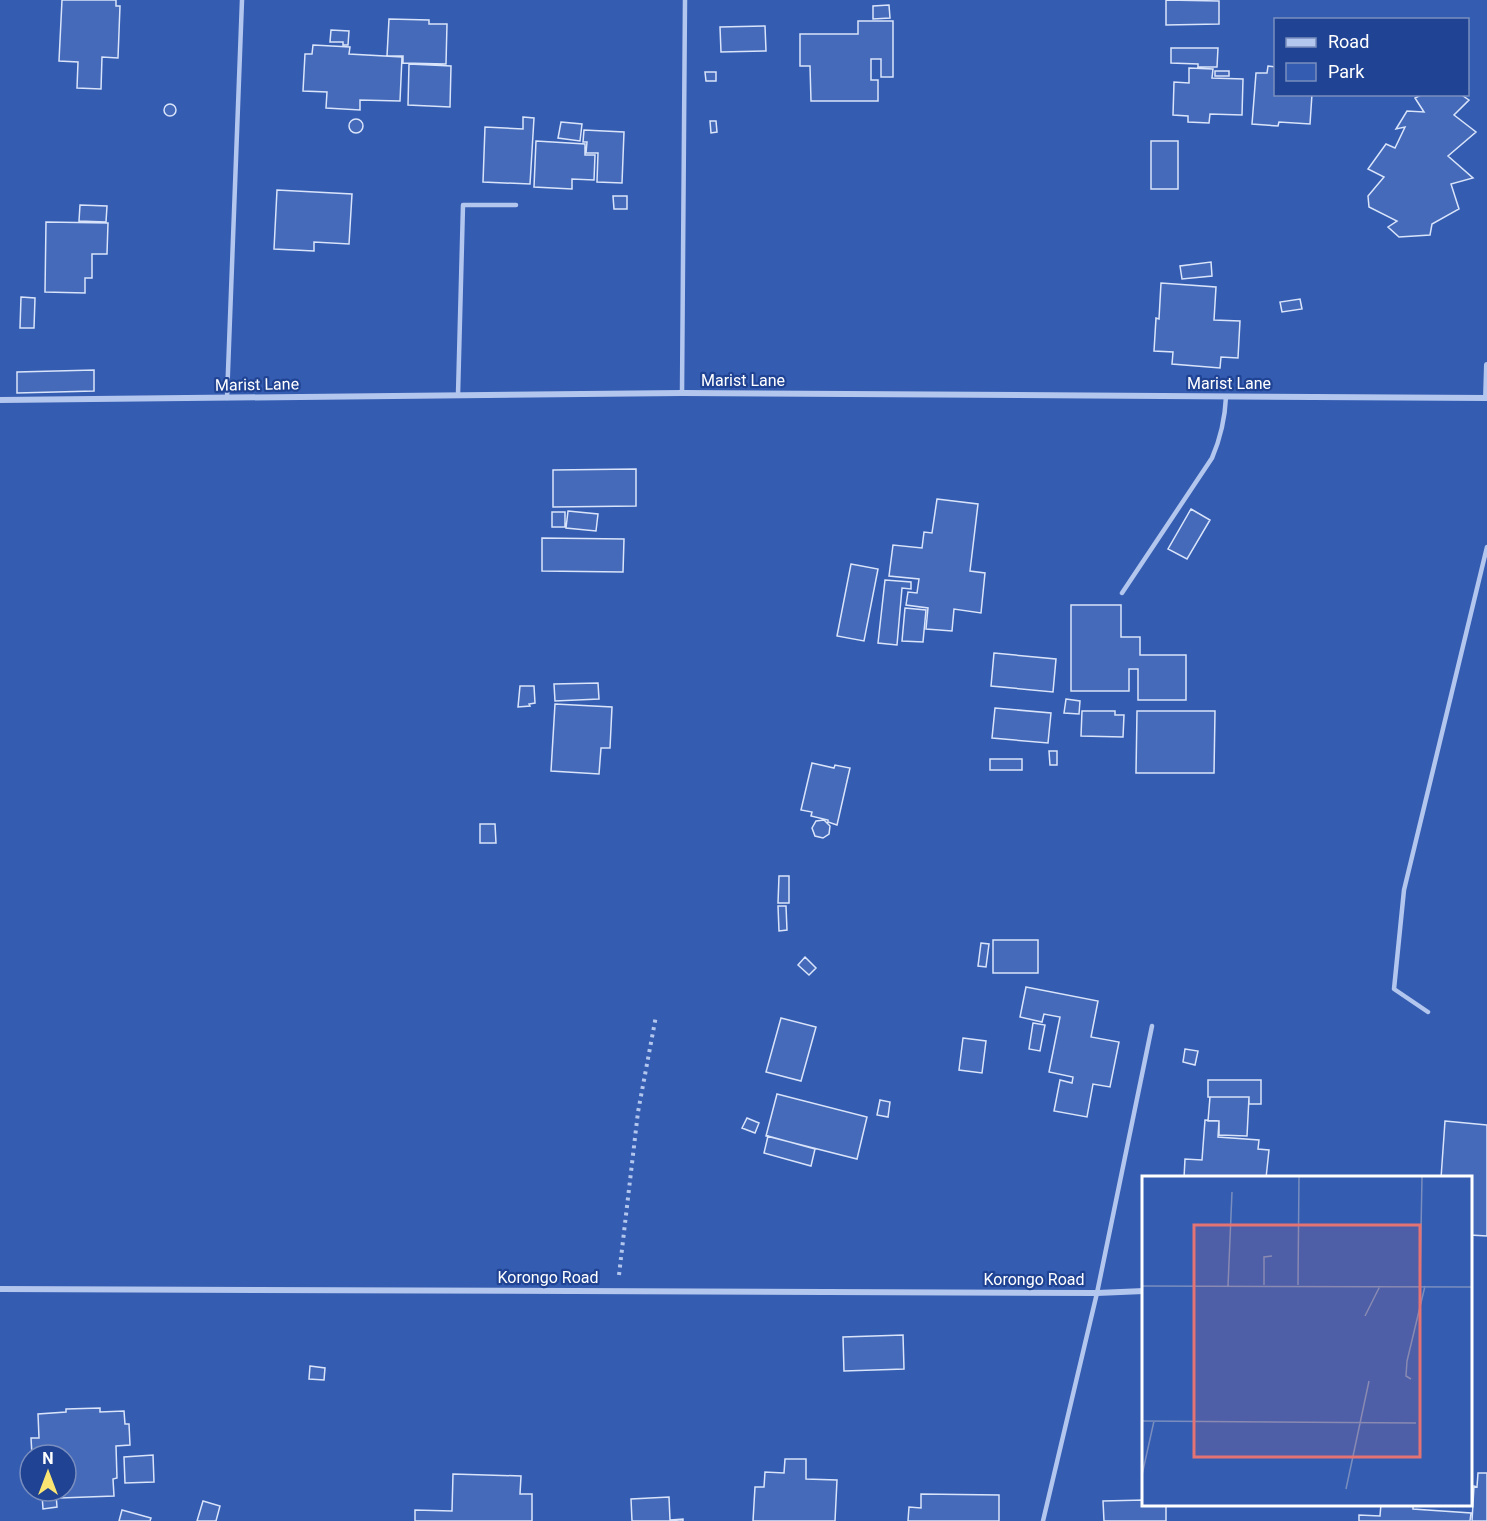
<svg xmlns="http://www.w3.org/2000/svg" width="1487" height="1521" font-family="Roboto,sans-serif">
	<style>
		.green { fill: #345cb1; fill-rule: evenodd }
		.building { fill: #456ab9; stroke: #d9e4fa; stroke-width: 1.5 }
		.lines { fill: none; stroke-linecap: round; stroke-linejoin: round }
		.path { stroke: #b3c6ee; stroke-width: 4; stroke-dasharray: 3 4.5; stroke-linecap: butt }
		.lane { stroke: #b3c6ee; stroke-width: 4.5 }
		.street { stroke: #b3c6ee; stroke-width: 6 }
		.labels { text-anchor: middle; stroke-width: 4.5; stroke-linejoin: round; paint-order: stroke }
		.street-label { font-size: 16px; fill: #fff; stroke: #204393 }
		.inset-road { fill: none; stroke: #798ebe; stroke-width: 1.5 }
		.view { fill: #e47373; fill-opacity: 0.15; stroke: #e47373; stroke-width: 3 }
		.inset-edge { fill: none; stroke: #fff; stroke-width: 3 }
	</style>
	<rect width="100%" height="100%" fill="#204393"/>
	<path class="green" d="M0,0H1487V1521H0ZM1276,20H1468V94H1276ZM1144,1178H1470V1504H1144ZM30,1455H66V1491H30Z"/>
	<path class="building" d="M62,0H116V6H120L118,58L102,57L101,89L77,88L78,62L59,61Z
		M1166,0L1219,1V24L1166,25Z
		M889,5L890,18L873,19V6Z
		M389,19L429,20V24H447L446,64L403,63V56H387Z
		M858,21H893V77H881V59H871V80H878V101H811L810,66H800V34H858Z
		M765,26L766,51L721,52L720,27Z
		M331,30L349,31L348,45H343V42H330Z
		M313,45L350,47L349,54L402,57L400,101L360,100V110L326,108L327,92L303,91L305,54H312Z
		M1171,48H1218L1217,67H1198V64L1171,63Z
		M409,64L451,66L450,107L408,105Z
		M1268,66L1276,67V94H1312L1310,124L1279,122L1278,126L1252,124L1256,73H1267Z
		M1189,68L1213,69L1212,78L1243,79L1242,115L1210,114L1209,123L1188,122V116L1173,115L1174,82L1189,83Z
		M1215,71H1229V76H1215Z
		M705,72H716V81H706Z
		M1423,94H1460L1469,100L1454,115L1476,132L1448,156L1473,178L1451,184L1459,209L1432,224L1430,235L1399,237L1388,227L1397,221L1369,207L1368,196L1384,177L1368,169L1386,144L1395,148L1405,127L1396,129L1407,111L1424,112L1415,98Z
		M164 110a6 6 0 1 1 12 0a6 6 0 1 1-12 0Z
		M523,117L534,118L530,184L483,182L485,127L523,129Z
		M349 126a7 7 0 1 1 14 0a7 7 0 1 1-14 0Z
		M710,121H716L717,132L711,133Z
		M561,122L582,124L580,141L558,138Z
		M584,130L624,132L622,183L597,182L598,153H586L587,142H583Z
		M536,141L585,144V155H595L594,180L572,179V189L534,187Z
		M1151,141H1178V189H1151Z
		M277,190L352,194L349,244L314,242V251L274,249Z
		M613,196H627V209H614Z
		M80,205L107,206L106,222L79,221Z
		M46,222L108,223L107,254H92V278H85V293L45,292Z
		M1211,262L1212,276L1182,279L1180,266Z
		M1161,283L1216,287L1214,320L1240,321L1238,358L1221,357L1220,368L1172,364L1173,352L1154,351L1156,318L1159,319Z
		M21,297L35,298L34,328H20Z
		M1300,299L1302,309L1282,312L1280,302Z
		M94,370V391L17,393V372Z
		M636,469V506L553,507V470Z
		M937,499L978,504L970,571L985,573L981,613L954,609L952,631L926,629L928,608L906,605L908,592L917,593L919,579L889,576L893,545L922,548L924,532L932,533Z
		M1191,509L1210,520L1187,559L1168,549Z
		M568,511L598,514L596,531L566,528Z
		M552,512H565V527H552Z
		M542,538L624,539L623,572L542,571Z
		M851,564L878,569L864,641L837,636Z
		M885,580L911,582V589L902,588L897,645L878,643Z
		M1071,605H1121V637H1140V655H1186V700H1138V669H1129V691H1071Z
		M905,608L926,610L923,642L902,641Z
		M994,653L1056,659L1053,692L991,686Z
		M598,683L599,699L555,701L554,684Z
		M520,686H534L535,703L529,704L530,706L518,707Z
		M1066,699L1080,701L1079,714L1064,713Z
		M555,704L612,707L610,748H601L599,774L551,771Z
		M995,708L1051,713L1048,743L992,738Z
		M1082,711H1115V715H1124L1123,737L1081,736Z
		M1137,711H1215L1214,773H1136Z
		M1049,751H1057V765H1050Z
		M990,759H1022V770H990Z
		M812,763L834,768L835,765L850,768L837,825L828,822V820L811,816L812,812L801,810Z
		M824,820L830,826L829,834L823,838L815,836L812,828L816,821Z
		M480,824H495L496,843H480Z
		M779,876H789V903H778Z
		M778,906H786L787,930L779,931Z
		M993,940H1038V973H993Z
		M981,943L989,944L986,967L978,966Z
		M805,957L816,968L809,975L798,965Z
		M1026,987L1098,1001L1091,1037L1119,1042L1110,1087L1093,1084L1087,1117L1054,1111L1060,1080L1072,1083L1073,1077L1049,1072L1060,1017L1044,1014L1042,1022L1020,1017Z
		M781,1018L816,1027L801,1081L766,1072Z
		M1033,1023L1045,1025L1040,1051L1029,1049Z
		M963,1038L986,1041L982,1073L959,1070Z
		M1185,1049L1198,1051L1195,1065L1183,1062Z
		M1208,1080H1261V1104H1249V1097H1208Z
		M777,1094L867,1117L857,1159L766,1136Z
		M1210,1097H1249L1247,1136L1219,1135V1121H1208Z
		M880,1100L890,1102L888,1117L877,1115Z
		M747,1118L759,1123L755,1133L742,1128Z
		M1205,1120L1219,1121L1218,1137L1259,1140L1258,1149L1269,1150L1266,1178H1184L1185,1159L1202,1160Z
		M1445,1121L1487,1125V1236L1470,1235V1178H1441Z
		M768,1136L815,1149L811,1166L764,1153Z
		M903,1335L904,1369L844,1371L843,1337Z
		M310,1366L325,1368L324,1380L309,1379Z
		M100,1408V1412L124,1411L125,1424H129L130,1445L116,1446L117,1478L113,1479L114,1496L60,1498V1491H66V1455H32L31,1438H39L38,1414L66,1412V1409Z
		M153,1455L154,1482L125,1483L124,1457Z
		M785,1459H806V1479L837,1480L835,1521H753L755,1487H764L765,1472L784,1473Z
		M1478,1473H1487V1521H1472L1474,1486L1477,1487Z
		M453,1474L521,1476L520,1494H532V1521H415V1510L452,1511Z
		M56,1494L57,1507L43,1509L42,1495Z
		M921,1494L999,1495V1521H908L909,1507L921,1508Z
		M669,1497L670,1520L683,1519V1521H632L631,1499Z
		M1144,1500V1504H1166V1521H1104L1103,1501Z
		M203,1501L220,1506L216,1521H197Z
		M1381,1504H1413V1509L1471,1513L1470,1521H1359V1515L1380,1516Z
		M122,1510L151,1518L150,1521H119Z"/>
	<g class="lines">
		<path class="path" d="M619,1275L638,1112L656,1016"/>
		<path class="lane" d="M682,393L685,0
			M458,395L463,205H516
			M227,398L242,0
			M1122,593L1212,458C1221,437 1225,419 1226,397
			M1428,1012L1394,989L1404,890L1487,547
			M1043,1521L1097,1293L1152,1026"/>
		<path class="street" d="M1486,398L1487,365
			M0,400L682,393L1487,398
			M0,1289L1097,1293L1144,1291"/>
	</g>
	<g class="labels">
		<g class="street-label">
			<text x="743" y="386">Marist Lane</text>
			<text x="1229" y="389">Marist Lane</text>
			<text transform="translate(257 384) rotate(-1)" y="6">Marist Lane</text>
			<text x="548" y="1283">Korongo Road</text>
			<text x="1034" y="1285">Korongo Road</text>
		</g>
	</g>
	<g transform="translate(1142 1176)">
		<rect width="330" height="330" fill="#204393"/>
		<path d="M0,1H330V329H0Z" fill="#345cb1"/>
		<path class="inset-road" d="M122,109V81L130,80M156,109L157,1M0,110L330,111M86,110L90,16M278,110L280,1M223,140L238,110M269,203L264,200L265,185L283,110M0,245L274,247M0,299L12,245M204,313L227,205"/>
		<path class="view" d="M52,49H278V281H52Z"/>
		<rect width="330" height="330" class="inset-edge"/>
	</g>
	<rect x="1274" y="18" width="195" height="78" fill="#204393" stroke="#798ebe" stroke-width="1.5"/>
	<rect x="1286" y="38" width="30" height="9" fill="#b3c6ee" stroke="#798ebe" stroke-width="1.5"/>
	<text x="1328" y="48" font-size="18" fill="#ffffff">Road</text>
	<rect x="1286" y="63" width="30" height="18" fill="#345cb1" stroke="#798ebe" stroke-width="1.5"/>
	<text x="1328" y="78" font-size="18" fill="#ffffff">Park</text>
	<g transform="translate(48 1473)"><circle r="28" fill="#204393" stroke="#798ebe" stroke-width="1.5"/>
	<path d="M0-4.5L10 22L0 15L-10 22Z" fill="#fbe674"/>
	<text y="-9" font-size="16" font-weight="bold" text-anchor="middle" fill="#ffffff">N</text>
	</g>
</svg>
